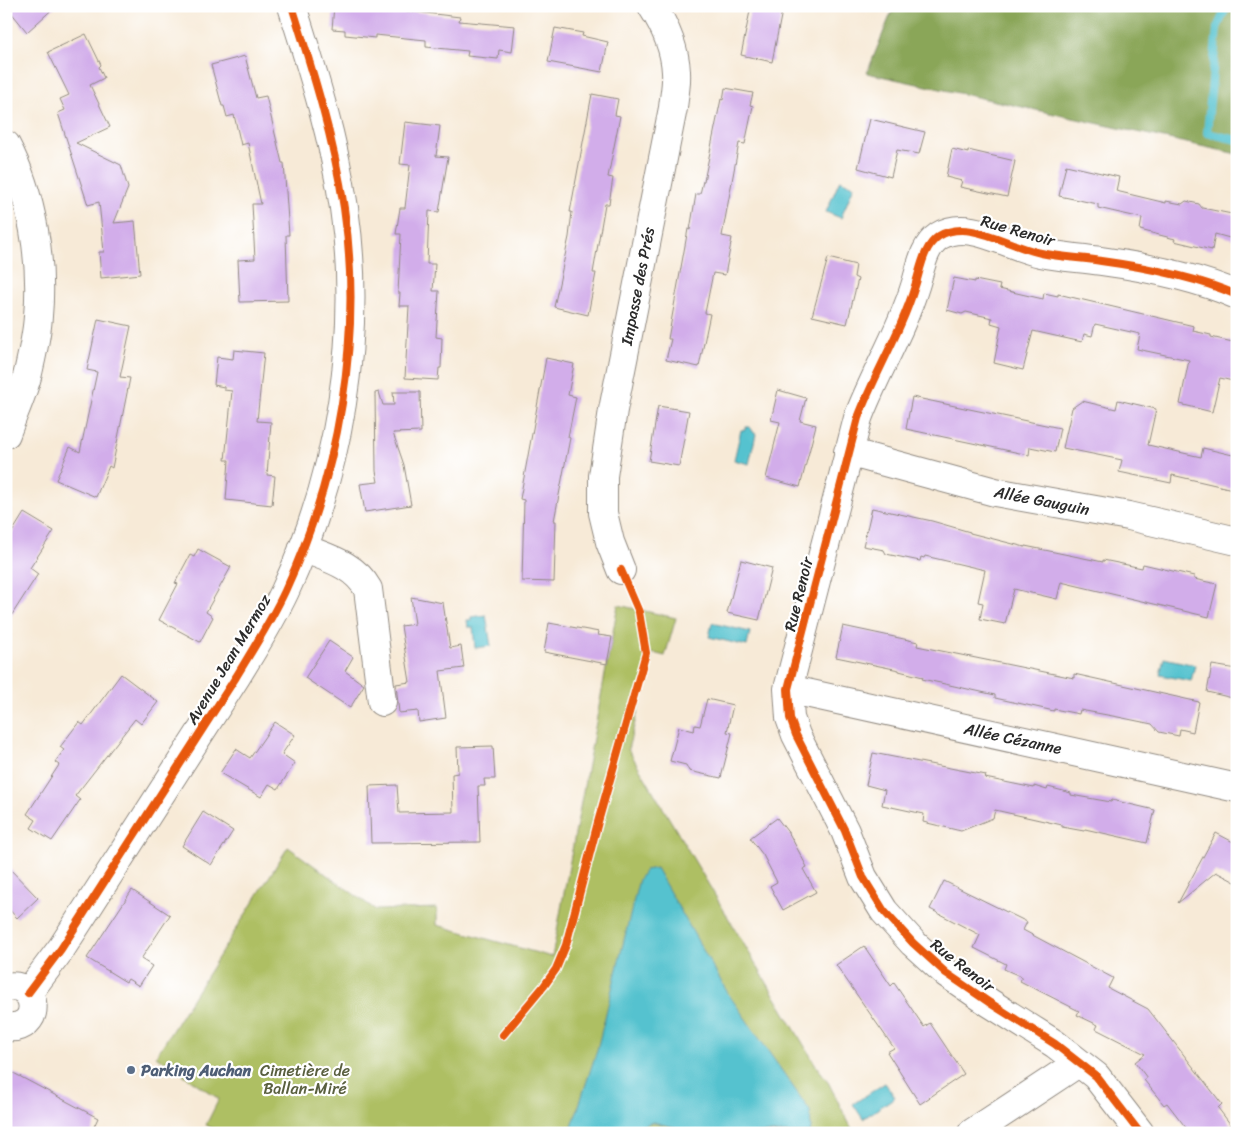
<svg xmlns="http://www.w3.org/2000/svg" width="1243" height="1139" font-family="Sriracha,sans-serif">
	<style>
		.green { fill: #aebf63; stroke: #6c7547 }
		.forest { fill: #8aa659; stroke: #5a6842 }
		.water { fill: #55c2cf; stroke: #40767d }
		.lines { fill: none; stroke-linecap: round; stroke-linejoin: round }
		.stream { stroke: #55c2cf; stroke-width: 8 }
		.building { fill: #d2adea }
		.minor-casing { stroke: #918a81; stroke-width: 30 }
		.tertiary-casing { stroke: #918a81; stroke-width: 30 }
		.minor { stroke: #fff; stroke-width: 28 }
		.tertiary { stroke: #fff; stroke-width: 28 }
		.cycleway-casing { stroke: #fff; stroke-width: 11 }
		.cycleway { stroke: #e8590c; stroke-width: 8 }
		.service-dot { fill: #5c6f8a; stroke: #fff; stroke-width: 2 }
		.labels { text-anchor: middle; stroke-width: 4.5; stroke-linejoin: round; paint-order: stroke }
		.street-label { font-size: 16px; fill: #2b2b2b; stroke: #fff }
		.service-label { font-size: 16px; font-weight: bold; fill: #4e5e75; stroke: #fff; text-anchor: start }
		.park-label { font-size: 16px; fill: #595f3f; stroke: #fff }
	</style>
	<rect width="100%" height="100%" fill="#fff"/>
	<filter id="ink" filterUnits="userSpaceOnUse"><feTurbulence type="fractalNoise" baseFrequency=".02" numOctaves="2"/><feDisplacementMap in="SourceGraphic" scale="10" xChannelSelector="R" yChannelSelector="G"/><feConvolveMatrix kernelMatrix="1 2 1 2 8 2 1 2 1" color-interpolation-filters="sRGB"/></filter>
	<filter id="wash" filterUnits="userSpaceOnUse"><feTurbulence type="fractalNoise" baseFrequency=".0096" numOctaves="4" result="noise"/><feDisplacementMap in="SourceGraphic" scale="20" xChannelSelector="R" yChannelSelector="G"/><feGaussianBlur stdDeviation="1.12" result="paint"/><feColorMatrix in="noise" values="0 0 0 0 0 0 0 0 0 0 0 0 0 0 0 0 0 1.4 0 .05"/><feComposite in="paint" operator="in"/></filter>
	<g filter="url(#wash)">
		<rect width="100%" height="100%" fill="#f7ead7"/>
		<path class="green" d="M618,605L676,618L665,656L653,653L628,749L817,1067L827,1080L854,1133H214L216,1130L206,1125L219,1099L156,1056L288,847L376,910L437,908V925L552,957Z"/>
		<path class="forest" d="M894,6H1237V154L867,73Z"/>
		<path class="water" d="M840,180L854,186L841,218L826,212Z
			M746,427H750L754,433L756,434L749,464L734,460L741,430H745Z
			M486,615L491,646L475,648L473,627H468L467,620H471V617Z
			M712,623L750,632L747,646L709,637Z
			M1164,658L1195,665L1191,681L1160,675Z
			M656,868L729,995L810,1111L811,1129L810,1133H686L674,1127L653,1122L623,1133H570L597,1050L639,879L645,870Z
			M885,1083L895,1097L863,1119L853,1104Z"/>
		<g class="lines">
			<path class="stream" d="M1227,6L1217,28L1207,133L1237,140"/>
		</g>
		<g id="blocks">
			<path class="building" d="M6,6H56L27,32Z
				M334,6H391V9L460,17L459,21L515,26L512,52L499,50L498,59L467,56L468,51L426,47V40L375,35V38L345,35V30L332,29Z
				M751,6H783L772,62L741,55Z
				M555,28L583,33L582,36L608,42L602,72L548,62Z
				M86,34L101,65L99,67L104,78L90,85L110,127L76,143L121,165L128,188L114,223L135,221L140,274L101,278L99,252H104L99,202L88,205L58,113L65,110L60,99L69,95L48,52Z
				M245,56L256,98L266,96L282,163H284L289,235H286L288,301L240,302L238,260L255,259L252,204H261L248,143L241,145L234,115L227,117L224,106H222L211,65Z
				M725,88L753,93L750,105L753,106L745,144L739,143L722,236L732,238L725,275L713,273L705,313L710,314L699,367L666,360L671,339H668L688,229L690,230L696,194H700L703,181H704L721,99L723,100Z
				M592,94L618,99L615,115L620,116L608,177L613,178L609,204H605L593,273H596L588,315L554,307L569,237L572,212H570Z
				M870,119L925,132L919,154L897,150L891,177L858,168Z
				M405,122L440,126L436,156L448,157L439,212L429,211L427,264H435L433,291H439L436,337L442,338L441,368H439L438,380L405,378L409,306H399L400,293H398L401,234H396L400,208H405L410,165L400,164Z
				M952,149L968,153V150L1015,161L1007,197L960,187L962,181L946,177Z
				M1066,165L1119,177L1116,191L1166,203V201L1182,204L1186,201L1199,204L1202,208L1237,215V240L1215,234L1212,250L1174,241L1175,239L1140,230L1142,218L1098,208V204L1059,196Z
				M828,258L856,265L854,277L858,279L847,324L812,316Z
				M954,278L975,282V280L1000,285L999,289L1043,299L1044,293L1058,296V294L1194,326L1193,331L1211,335V337L1237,343V382L1220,378L1212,412L1180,404L1189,360L1137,349L1140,334L1095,324L1092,336L1084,334L1082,342L1033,331L1023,370L994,363L1001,326L991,323L992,318L966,312L962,314L947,310Z
				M98,319L131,326L120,377L130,378L112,468L109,466L96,497L56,480L70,447L80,452L97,372L87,370Z
				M234,350L264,353L257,421L271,422L267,475L275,476L272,505L226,500L229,460H225L232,391L224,390V387L214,385L217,357L233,359Z
				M546,358L574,364L568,395L576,397L568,437L570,438L554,521H556L554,582L522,581L524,500L520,499Z
				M778,390L806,398L800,421L816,425L800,487L766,478L780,422L771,420Z
				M379,392L383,405H394L393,392H420L421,432L393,433L404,465L411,505L365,512L360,484L378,482L376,471L375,393Z
				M912,397L1060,428L1055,452L1030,447L1029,455L906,429Z
				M1118,400L1156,409L1148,445L1201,457L1203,448L1237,456V490L1172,475L1171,483L1119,472L1122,460L1063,448L1072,408L1082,401L1116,409Z
				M658,406L689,411L679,466L649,461Z
				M872,508L932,521L970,532V533L1025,547V546L1103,562V560L1142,568L1143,564L1194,576V579L1217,584L1209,617L1061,582L1057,599L1014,589L1005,624L980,619L983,603L978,602L985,570L925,556L924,558L921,557L920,561L886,554L884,550L863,546Z
				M24,513L54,531L30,568L38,574L6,624V542Z
				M198,549L231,567L206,612L213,617L200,642L159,620L178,584L175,583L190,555L194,557Z
				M741,560L772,568L759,620L727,613Z
				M411,597L443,603L450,648L461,646L464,668L440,671L446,718L419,722L418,711L399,713L396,684L410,682L401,626L415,624Z
				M549,623L599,632L598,635L612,637L607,664L544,652Z
				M843,626L918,642L917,646L1074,678V674L1199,702L1193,732L1180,729L1179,736L1159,732L1152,724L1118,717L1080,710L1079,714L1054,709V711L995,698V695L922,679L923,677L899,671V670L836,657Z
				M329,641L353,657L345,671L364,685L350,708L305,678Z
				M1212,665L1237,669V699L1207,692Z
				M121,674L158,702L141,724L135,719L75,796L80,800L52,841L31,828L36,820L27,814L59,765L55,762L64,750L60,747L79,722L83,725Z
				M707,699L733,705L727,732L732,733L721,778L689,771L686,765L670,761L679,727L694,731L695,725L700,726Z
				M275,722L295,735L282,754L295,763L278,789L269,784L261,797L220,773L236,749L250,758Z
				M493,746L495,779H484L485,786H478L480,842L371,843L369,786L397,785L399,813L453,812L452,774L458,773L457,747Z
				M873,753L986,775L985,778L1034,788V786L1047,790L1048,787L1071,793V795L1111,802L1112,800L1155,810L1147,843L1085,829L1084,831L1062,827V825L995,810L993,818L961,831L923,822L924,814L882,805L885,790L866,785Z
				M203,812L233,831L211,865L182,846Z
				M777,818L790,835L807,867L803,869L816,892L783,910L770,886L777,882L763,855L750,838Z
				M1216,833L1237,844V883L1216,872L1178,903Z
				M6,865L38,898L17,918L6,906Z
				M944,881L1027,922L1023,930L1113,978L1108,988L1148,1009L1222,1104L1218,1108L1237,1133H1190L1167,1103L1164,1105L1144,1080L1147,1078L1135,1062L1145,1054L1096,1029L1098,1025L1077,1015L1079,1011L1020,981L1022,977L1004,969L1006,964L974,948L980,935L930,909Z
				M132,890L170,915L141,959L152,966L139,986L128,979L126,982L87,958Z
				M864,946L891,986L894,983L924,1027L930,1023L964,1074L920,1104L887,1052L894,1048L836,965Z
				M6,1069L98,1118L91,1133H6Z"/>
		</g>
	</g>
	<g filter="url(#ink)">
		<use href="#blocks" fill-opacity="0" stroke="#918a81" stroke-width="1"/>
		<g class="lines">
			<defs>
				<path id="minor" d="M6,145C32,194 43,261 38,316C37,335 32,355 28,373C23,393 13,414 6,434
					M848,452L995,492L1129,516L1237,541
					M303,548C327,558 354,564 368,589L382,702
					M621,570L610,542L603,513V476L613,410L673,108C674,96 677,84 676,72C675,48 665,26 652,6
					M788,689L1237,788
					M972,1133L1078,1063
					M1140,1133L1096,1076L1055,1044L990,1003L946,973L913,943L884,911L863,877L845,831L796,735L790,718L788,689L858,418C875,373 901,332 915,286C921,268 923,247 939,236C949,230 961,229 972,231C996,235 1017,248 1041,253C1060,257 1081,258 1101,261C1145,267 1196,277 1237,295"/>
				<path id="tertiary" d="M6,987C40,980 43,1032 6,1027
					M28,993L61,949L236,677C253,649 271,621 285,591C339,475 363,336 344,208C334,139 313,72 292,6"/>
			</defs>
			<use href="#minor" class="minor-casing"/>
			<use href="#tertiary" class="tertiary-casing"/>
			<use href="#minor" class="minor"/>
			<use href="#tertiary" class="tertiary"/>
			<defs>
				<path id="cycleway" d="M28,993L61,949L236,677C253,649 271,621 285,591C339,475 363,336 344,208C334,139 313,72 292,6
					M503,1035L544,986L556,969L566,945L598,822L646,653L639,612L621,570
					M1140,1133L1096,1076L1055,1044L990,1003L946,973L913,943L884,911L863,877L845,831L796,735L790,718L788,689L858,418C875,373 901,332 915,286C921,268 923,247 939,236C949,230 961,229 972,231C996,235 1017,248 1041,253C1060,257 1081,258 1101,261C1145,267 1196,277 1237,295"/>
			</defs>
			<use href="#cycleway" class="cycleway-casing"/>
			<use href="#cycleway" class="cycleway"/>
		</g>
	</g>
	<circle class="service-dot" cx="131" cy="1070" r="5"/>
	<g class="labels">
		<g class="street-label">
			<text transform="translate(1018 230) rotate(16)" y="6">Rue Renoir</text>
			<text transform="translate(637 286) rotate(-79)" y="6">Impasse des Prés</text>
			<text transform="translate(1042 500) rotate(11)" y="6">Allée Gauguin</text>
			<text transform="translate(798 594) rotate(-76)" y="6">Rue Renoir</text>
			<text transform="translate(228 659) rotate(-59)" y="6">Avenue Jean Mermoz</text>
			<text transform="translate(1013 738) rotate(12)" y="6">Allée Cézanne</text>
			<text transform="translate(963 965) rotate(38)" y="6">Rue Renoir</text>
		</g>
		<g class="service-label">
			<text x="141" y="1076">Parking Auchan</text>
		</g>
		<g class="park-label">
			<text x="305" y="1076">Cimetière de<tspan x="305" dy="18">Ballan-Miré</tspan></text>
		</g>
	</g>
	<rect width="1243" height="1139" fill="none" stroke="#fff" stroke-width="25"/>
</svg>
